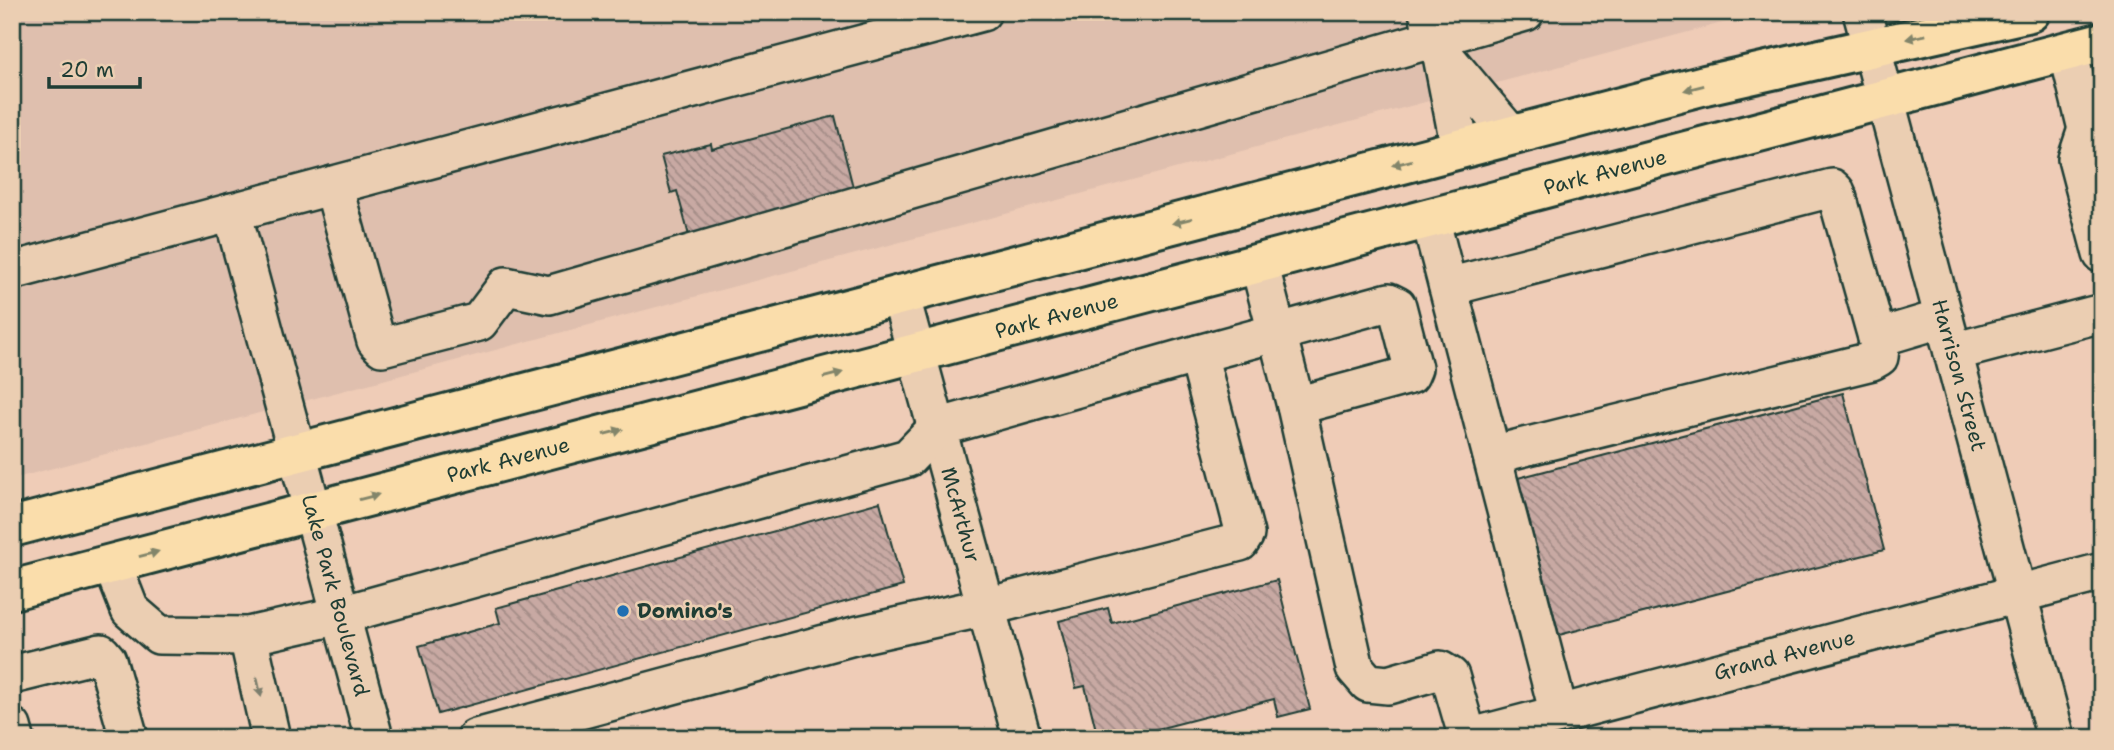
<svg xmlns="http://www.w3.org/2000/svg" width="2114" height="750" font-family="'Shantell Sans',sans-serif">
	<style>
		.built { fill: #dfbfae }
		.building { fill: url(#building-back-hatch); stroke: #1f3d34; stroke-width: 2 }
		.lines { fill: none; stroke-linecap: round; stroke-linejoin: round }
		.minor-casing { stroke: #1f3d34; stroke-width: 42 }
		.major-casing { stroke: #1f3d34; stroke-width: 44 }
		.minor { stroke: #ebceb2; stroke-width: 37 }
		.major { stroke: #faddab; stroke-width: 38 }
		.oneway { fill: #82856a }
		.oneway2 { fill: #7b7e6d }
		.poi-dot { fill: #1f6fb2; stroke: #ebceb2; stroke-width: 2.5 }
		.labels { text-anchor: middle; stroke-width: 5; stroke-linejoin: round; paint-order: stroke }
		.street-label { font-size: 21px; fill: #1f3d34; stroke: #ebceb2 }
		.poi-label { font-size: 21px; font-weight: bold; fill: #1f3d34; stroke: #ebceb2; text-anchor: start }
	</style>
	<defs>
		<pattern id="building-back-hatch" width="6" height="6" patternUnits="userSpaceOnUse" patternTransform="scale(1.75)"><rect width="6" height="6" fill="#c8a9a3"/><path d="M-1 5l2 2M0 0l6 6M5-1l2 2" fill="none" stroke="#a28b86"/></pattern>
	</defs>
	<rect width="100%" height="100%" fill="#efccb7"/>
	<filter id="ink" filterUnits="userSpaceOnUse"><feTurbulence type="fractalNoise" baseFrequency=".0143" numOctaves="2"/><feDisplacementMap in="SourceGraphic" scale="14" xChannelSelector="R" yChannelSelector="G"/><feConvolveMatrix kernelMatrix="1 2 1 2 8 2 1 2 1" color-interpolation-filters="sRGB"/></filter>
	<g filter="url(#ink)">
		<path class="built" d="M12,12H1763L12,479Z"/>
		<path class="building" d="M835,116L856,199L691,243L677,191L671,193L661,156L711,144L712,149Z
			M1843,393L1884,550L1559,635L1518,478Z
			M880,502L903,586L438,714L419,646L500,623L496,608Z
			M1277,580L1310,709L1278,717L1274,699L1123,738H1098L1085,686L1076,688L1059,621L1108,608L1112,623Z"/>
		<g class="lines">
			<defs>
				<g id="minor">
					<path d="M1428,12L1434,39L1441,52L1511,135"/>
					<path id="s1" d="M1862,12L2056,738"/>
					<path d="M2068,51L2087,129L2102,125"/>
					<path d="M1442,56L1460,148"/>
					<path d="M2087,129L2077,159L2102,254"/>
					<path d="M333,185L376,341L382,347L479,322L506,286L549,295L1525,12"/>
					<path id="s2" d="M232,212L374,738"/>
					<path d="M1430,218L1559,714"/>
					<path d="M1259,263L1296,406L1355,668L1368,683L1388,685L1440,670L1450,676L1468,738"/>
					<path d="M12,271L982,12"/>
					<path d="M1448,287L1832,188L1836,192L1880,348L1879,357L1872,361L1492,455"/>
					<path id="s3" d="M900,294L1022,738"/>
					<path d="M1877,338L1944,318"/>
					<path d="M1953,352L2102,313"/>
					<path d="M1198,354L1389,302L1397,306L1413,368L1410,375L1296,406"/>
					<path d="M112,564L130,610L159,635L248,636L341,615L908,458L937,428L1198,354L1245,534L1240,542L986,607L854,636L476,738"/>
					<path d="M248,636L271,738"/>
					<path d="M12,675L101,653L107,660L129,738"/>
					<path d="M12,727L15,738"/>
					<path id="s4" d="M1468,738L2102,572"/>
				</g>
				<g id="major">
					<path d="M12,527L1705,85L2030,12"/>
					<path id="s5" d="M12,590L2102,42"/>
				</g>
			</defs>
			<use href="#minor" class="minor-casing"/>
			<use href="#major" class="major-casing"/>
			<use href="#minor" class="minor"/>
			<use href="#major" class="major"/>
		</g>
		<defs><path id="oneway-solid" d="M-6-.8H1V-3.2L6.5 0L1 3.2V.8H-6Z" transform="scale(1.75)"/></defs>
		<g class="oneway">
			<use href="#oneway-solid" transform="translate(1916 37) rotate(168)"/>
			<use href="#oneway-solid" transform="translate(1694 88) rotate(166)"/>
			<use href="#oneway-solid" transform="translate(1402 163) rotate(166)"/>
			<use href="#oneway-solid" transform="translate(1182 221) rotate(166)"/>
			<use href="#oneway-solid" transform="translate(833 375) rotate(-15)"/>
			<use href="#oneway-solid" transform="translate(613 432) rotate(-15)"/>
			<use href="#oneway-solid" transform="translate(369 497) rotate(-15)"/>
			<use href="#oneway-solid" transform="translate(149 554) rotate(-15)"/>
		</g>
		<use class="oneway2" href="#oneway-solid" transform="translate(259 687) rotate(77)"/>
	</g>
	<circle class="poi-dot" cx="623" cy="611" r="7"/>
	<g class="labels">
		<g class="street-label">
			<text dy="7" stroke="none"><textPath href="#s5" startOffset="1647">Park Avenue</textPath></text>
			<text dy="7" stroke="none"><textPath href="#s5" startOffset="1080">Park Avenue</textPath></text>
			<text dy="7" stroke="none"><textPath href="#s1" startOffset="376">Harrison Street</textPath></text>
			<text dy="7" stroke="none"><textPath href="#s5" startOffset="513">Park Avenue</textPath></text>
			<text dy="7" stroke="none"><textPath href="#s3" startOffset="229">McArthur</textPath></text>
			<text dy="7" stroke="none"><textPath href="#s2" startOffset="397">Lake Park Boulevard</textPath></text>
			<text dy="7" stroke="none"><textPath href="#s4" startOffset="327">Grand Avenue</textPath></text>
		</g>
		<g class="poi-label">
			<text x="637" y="618">Domino's</text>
		</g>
	</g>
	<rect width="2114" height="750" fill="none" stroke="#ebceb2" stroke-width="42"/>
	<rect x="21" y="21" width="2072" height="708" fill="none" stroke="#1f3d34" stroke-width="2.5" filter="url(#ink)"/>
	<path d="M49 77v10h91v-10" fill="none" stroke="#1f3d34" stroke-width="3.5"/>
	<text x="60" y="77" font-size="21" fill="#1f3d34" stroke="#ebceb2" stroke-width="5" paint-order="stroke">20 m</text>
</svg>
